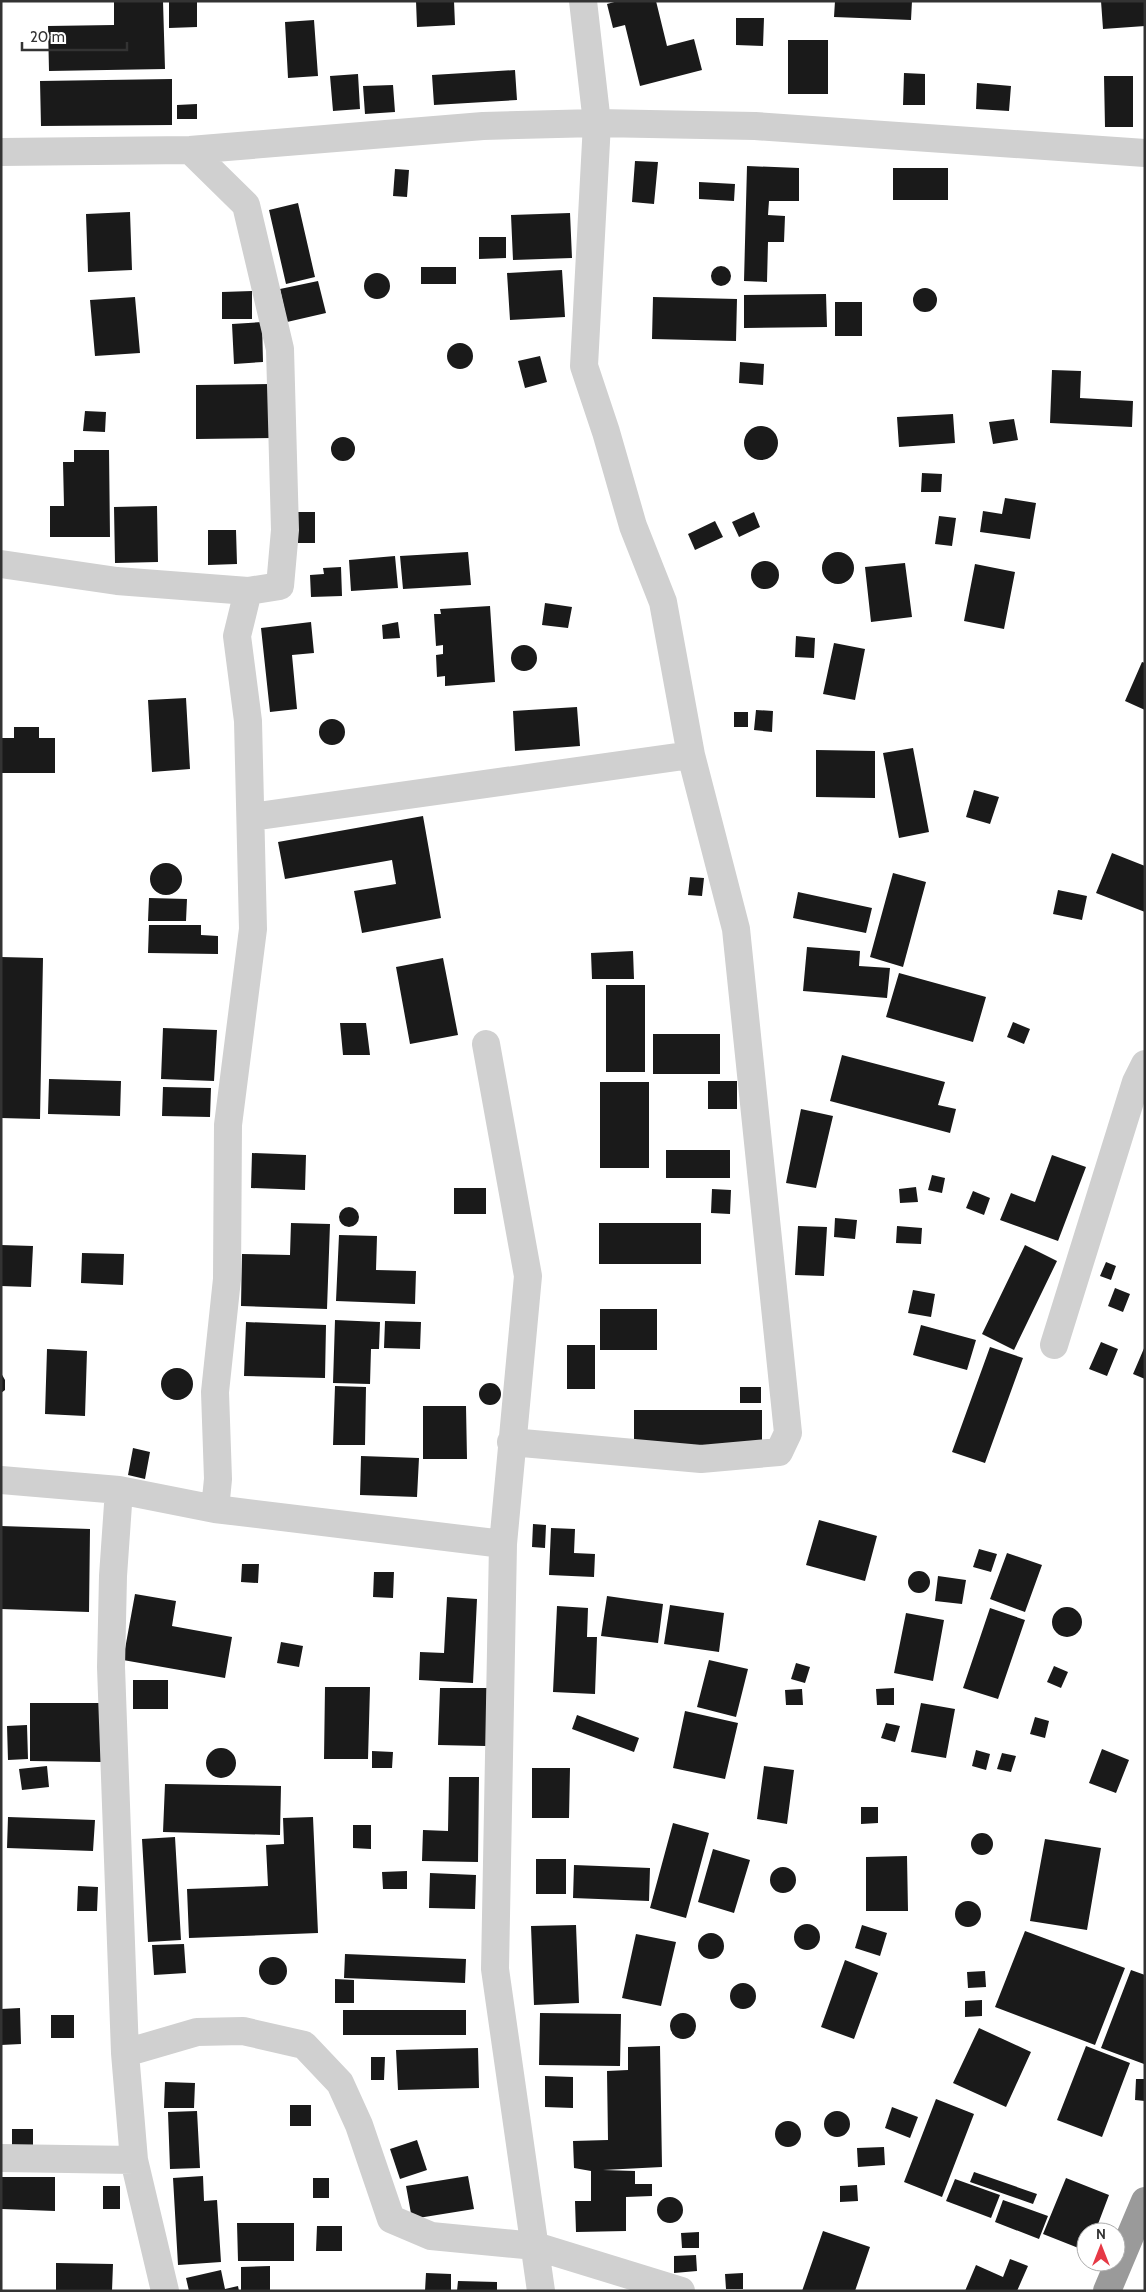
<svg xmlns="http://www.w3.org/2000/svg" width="1146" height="2292" font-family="Cabin,sans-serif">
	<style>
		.building { fill: #1a1a1a }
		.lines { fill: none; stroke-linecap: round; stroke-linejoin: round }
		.minor { stroke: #d0d0d0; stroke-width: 28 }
		.highway { stroke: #9a9a9a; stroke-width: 28 }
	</style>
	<rect width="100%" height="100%" fill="#fff"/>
	<path class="building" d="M114,1H163L165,69L49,71L48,26L114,25Z
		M169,1H197V27L169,28Z
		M416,1H454L455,25L417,27Z
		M618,1H656L667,46L694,39L702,70L640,86L625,25L613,28L607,4Z
		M835,1H912L911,20L834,17Z
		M1101,1H1145V26L1103,29Z
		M736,18H764L763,46L736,45Z
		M314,20L318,76L288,78L285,22Z
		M788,40H828V94H788Z
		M515,70L517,100L434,105L432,75Z
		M904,73L925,74V105H903Z
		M358,74L360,109L333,111L330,76Z
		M1104,76H1133V127H1105Z
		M172,79V125L41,126L40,81Z
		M977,83L1011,86L1009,111L976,109Z
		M393,85L395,112L365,114L363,86Z
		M197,104V119H177V105Z
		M635,161L658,162L654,204L632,202Z
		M747,166L799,168V201H769L768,215L785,216L784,242H768L767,282L744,281Z
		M893,168H948V200H893Z
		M395,169L409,170L407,197L393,196Z
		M699,182L735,184L734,201L699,199Z
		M298,203L315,277L286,284L269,210Z
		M130,212L132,270L88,272L86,214Z
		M570,213L572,258L513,260L511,215Z
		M479,237H506V258L479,259Z
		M711 276a10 10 0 1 1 20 0a10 10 0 1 1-20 0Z
		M421,267H456V284H421Z
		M562,270L565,317L510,320L507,273Z
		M364 286a13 13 0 1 1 26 0a13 13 0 1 1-26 0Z
		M318,281L326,313L287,322L280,289Z
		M913 300a12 12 0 1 1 24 0a12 12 0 1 1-24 0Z
		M252,291V319H222V292Z
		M826,294L827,327L744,328V295Z
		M135,297L140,353L95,356L90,300Z
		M653,297L737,299L736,341L652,339Z
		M835,302H862V336H835Z
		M262,322L263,362L234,364L232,324Z
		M447 356a13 13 0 1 1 26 0a13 13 0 1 1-26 0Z
		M540,356L547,382L525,388L518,361Z
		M740,362L764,364L763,385L739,383Z
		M1052,370L1081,371L1080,398L1133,401L1132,427L1050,423Z
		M271,384L273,438L196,439V385Z
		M85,411L106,412L105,432L83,431Z
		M953,414L955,443L899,447L897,417Z
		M1014,419L1018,440L993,444L989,422Z
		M744 443a17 17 0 1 1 34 0a17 17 0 1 1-34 0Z
		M331 449a12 12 0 1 1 24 0a12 12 0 1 1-24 0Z
		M74,450H109L110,537H50V506H64L63,462H74Z
		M922,473L942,474L941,492H921Z
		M1005,498L1036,503L1030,539L980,532L983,511L1002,514Z
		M157,506L158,562L115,563L114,507Z
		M298,512H315V543H298Z
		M754,512L760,527L739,537L732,522Z
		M939,516L956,518L952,546L935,544Z
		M715,521L723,537L695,550L688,534Z
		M208,530H236L237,564L208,565Z
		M468,552L471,585L403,589L400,556Z
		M822 568a16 16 0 1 1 32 0a16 16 0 1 1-32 0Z
		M395,556L398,588L351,591L349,560Z
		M751 575a14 14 0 1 1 28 0a14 14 0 1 1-28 0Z
		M905,563L912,617L871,622L865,567Z
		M975,564L1015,572L1004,629L964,621Z
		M341,567L342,596L311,597L310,575L324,574L323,568Z
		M545,603L572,607L568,628L542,625Z
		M490,606L495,682L445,686V676L437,677L436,655L443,654V645L436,646L434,614H441L440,609Z
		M311,622L314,653L292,655L297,709L270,712L261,628Z
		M398,622L400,638L383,639L382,625Z
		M796,636L815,638L814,658L795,657Z
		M834,643L865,649L855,700L823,694Z
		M511 658a13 13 0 1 1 26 0a13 13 0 1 1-26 0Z
		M1142,662L1145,663V710L1125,701Z
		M186,698L190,769L152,772L148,700Z
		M577,707L580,746L515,751L513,711Z
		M756,710L773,711L772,732L754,730Z
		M734,712H748V727H734Z
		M319 732a13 13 0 1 1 26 0a13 13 0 1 1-26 0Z
		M14,727H39V738H55V773H1V738H14Z
		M913,748L929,832L899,838L883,753Z
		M816,750L875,751V798L816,797Z
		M974,790L999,797L990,824L966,817Z
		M423,816L441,918L362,933L354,891L396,884L392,860L285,879L278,842Z
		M1112,853L1145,866V912L1096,893Z
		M150 879a16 16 0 1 1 32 0a16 16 0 1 1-32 0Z
		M893,873L926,882L903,967L870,957Z
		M690,877L704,878L702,896L688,895Z
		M1058,890L1087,896L1082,920L1053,914Z
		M798,892L872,908L866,933L793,918Z
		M149,898L187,899L186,921H148Z
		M149,925H201V935L218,936V954L148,953Z
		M807,947L860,951L859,966L890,968L887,998L803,991Z
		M633,951L634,979H592L591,953Z
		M1,957L43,958L40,1119L1,1118Z
		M443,958L458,1035L410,1044L396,967Z
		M899,973L986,997L973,1042L886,1017Z
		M606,985H645V1072H606Z
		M1013,1022L1030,1029L1024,1044L1007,1037Z
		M340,1023H366L370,1055H343Z
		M163,1028L217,1030L214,1081L161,1079Z
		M653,1034H720V1074H653Z
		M842,1055L945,1082L938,1105L956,1109L950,1133L830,1101Z
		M49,1079L121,1081L120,1116L48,1114Z
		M708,1081H737V1109H708Z
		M600,1082H649V1168H600Z
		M163,1087L211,1088L210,1117L162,1116Z
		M801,1109L833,1116L816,1188L786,1183Z
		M666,1150H730V1178H666Z
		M252,1153L306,1155L305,1190L251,1188Z
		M1052,1155L1086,1167L1058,1241L1000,1220L1011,1193L1035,1202Z
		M932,1175L945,1178L942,1193L928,1190Z
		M916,1187L918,1202L900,1203L899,1189Z
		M454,1188H486V1214H454Z
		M712,1189L731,1190L730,1214L711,1213Z
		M973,1191L990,1198L984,1215L966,1208Z
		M339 1217a10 10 0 1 1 20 0a10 10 0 1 1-20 0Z
		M835,1218L857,1220L855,1239L834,1237Z
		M291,1223L330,1224L327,1309L241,1306L242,1254L290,1255Z
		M599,1223H701V1264H599Z
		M798,1226L827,1227L824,1276L795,1275Z
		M897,1226L922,1228L921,1244L896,1243Z
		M339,1235L377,1236L376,1270L416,1271L415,1304L336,1301Z
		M1,1245L33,1246L31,1287L1,1286Z
		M1025,1245L1057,1261L1014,1350L982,1334Z
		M82,1253L124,1254L123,1285L81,1283Z
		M1106,1262L1116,1266L1111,1280L1100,1276Z
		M1115,1288L1130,1294L1123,1312L1108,1306Z
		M913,1290L935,1294L931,1317L908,1313Z
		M600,1309H657V1350H600Z
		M335,1320L380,1322L379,1349H371L370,1384L333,1383Z
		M385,1321L421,1322L420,1349L384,1348Z
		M246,1322L326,1325L325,1378L244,1376Z
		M921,1325L976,1340L967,1370L913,1355Z
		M1101,1342L1118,1349L1107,1376L1089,1369Z
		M567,1345H595V1389H567Z
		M1145,1346V1379L1133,1374Z
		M990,1347L1023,1358L985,1463L952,1452Z
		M47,1349L87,1351L85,1416L45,1414Z
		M161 1384a16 16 0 1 1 32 0a16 16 0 1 1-32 0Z
		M1,1373L5,1380V1390L1,1393Z
		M479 1394a11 11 0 1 1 22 0a11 11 0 1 1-22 0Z
		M335,1386L366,1387L365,1445H333Z
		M740,1387H761V1403H740Z
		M423,1406H466L467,1459H423Z
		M634,1410H762V1446H634Z
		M133,1448L150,1452L145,1479L128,1475Z
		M361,1456L419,1458L417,1497L360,1495Z
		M819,1520L877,1536L865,1581L806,1565Z
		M533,1524L546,1525L545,1548L532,1547Z
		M1,1526L90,1529L89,1612L1,1609Z
		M551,1528L575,1529L574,1553L595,1554L594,1577L549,1575Z
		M979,1549L997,1554L991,1572L973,1567Z
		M1007,1553L1042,1565L1025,1612L990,1599Z
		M242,1564H259L258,1583L241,1582Z
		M908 1582a11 11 0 1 1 22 0a11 11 0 1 1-22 0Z
		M374,1572H394L393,1598L373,1597Z
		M938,1576L966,1580L962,1604L935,1601Z
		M135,1594L176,1601L172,1626L232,1637L225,1678L123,1660Z
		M607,1596L663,1604L658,1643L601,1636Z
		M447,1597L477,1599L473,1683L419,1680L420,1652L444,1653Z
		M670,1605L724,1613L719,1652L664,1644Z
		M557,1606L588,1608L587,1637H597L595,1694L553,1692Z
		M1052 1622a15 15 0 1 1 30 0a15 15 0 1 1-30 0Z
		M990,1608L1025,1620L998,1699L963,1688Z
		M906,1613L944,1620L933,1681L894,1673Z
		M281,1642L303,1646L299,1667L277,1663Z
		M709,1660L748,1669L736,1717L697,1707Z
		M796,1663L810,1667L805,1683L791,1679Z
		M1054,1666L1068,1672L1061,1688L1047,1682Z
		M133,1680H168V1709H133Z
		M325,1687H370L368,1759H324Z
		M440,1688H487L486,1746L438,1745Z
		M894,1688V1705H877L876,1689Z
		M802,1689L803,1705H786L785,1690Z
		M30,1703H104L103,1762L30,1761Z
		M921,1703L955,1709L946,1758L911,1752Z
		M685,1711L738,1723L725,1779L673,1768Z
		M577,1715L639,1738L634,1752L572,1729Z
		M1035,1717L1049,1721L1045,1738L1030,1734Z
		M886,1723L900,1726L895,1742L881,1738Z
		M27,1725L28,1759L8,1760L7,1726Z
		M206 1763a15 15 0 1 1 30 0a15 15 0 1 1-30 0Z
		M1102,1749L1129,1760L1116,1793L1089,1783Z
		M976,1750L990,1754L986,1770L972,1766Z
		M372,1751L393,1752L392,1768H372Z
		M1002,1753L1016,1756L1011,1772L997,1769Z
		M47,1766L49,1787L22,1790L19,1769Z
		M764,1766L794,1770L787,1824L757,1819Z
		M532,1768H570L569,1818H532Z
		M449,1777H479L478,1862L422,1861L423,1830L448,1831Z
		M165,1784L281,1786L280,1835L163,1832Z
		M861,1807H878V1823L861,1824Z
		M8,1817L95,1820L93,1851L7,1848Z
		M313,1817L318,1933L189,1938L187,1889L268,1886L266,1845L284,1844L283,1818Z
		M673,1823L709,1833L686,1918L650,1908Z
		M353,1825H371V1849L353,1848Z
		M971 1844a11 11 0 1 1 22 0a11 11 0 1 1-22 0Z
		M175,1837L181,1940L148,1942L142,1839Z
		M1045,1839L1101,1848L1087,1930L1030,1921Z
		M713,1849L750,1860L734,1913L698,1902Z
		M907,1856L908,1911H866V1857Z
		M536,1859H566V1894H536Z
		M574,1865L650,1868L649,1901L573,1898Z
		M770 1880a13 13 0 1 1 26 0a13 13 0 1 1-26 0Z
		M407,1871V1889H383L382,1872Z
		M430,1873L476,1875L475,1909L429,1908Z
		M78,1886L98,1887L97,1911H77Z
		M955 1914a13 13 0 1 1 26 0a13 13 0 1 1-26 0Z
		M794 1937a13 13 0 1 1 26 0a13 13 0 1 1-26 0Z
		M576,1925L579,2003L534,2005L531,1926Z
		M862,1925L887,1933L880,1956L855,1948Z
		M1025,1931L1125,1968L1095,2045L995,2007Z
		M698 1946a13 13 0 1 1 26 0a13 13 0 1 1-26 0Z
		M636,1934L676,1942L661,2006L622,1998Z
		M184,1944L186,1973L154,1975L152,1945Z
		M345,1954L466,1959L465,1983L344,1978Z
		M259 1971a14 14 0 1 1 28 0a14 14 0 1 1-28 0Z
		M845,1960L878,1973L854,2039L821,2027Z
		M1131,1970L1145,1975L1144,2064L1101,2048Z
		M985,1971L986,1987L968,1988L967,1972Z
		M335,1979L354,1980V2003H335Z
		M730 1996a13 13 0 1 1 26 0a13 13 0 1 1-26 0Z
		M982,2000V2016L965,2017V2001Z
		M20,2008L21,2044L1,2045V2009Z
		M343,2010H466V2035H343Z
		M670 2026a13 13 0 1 1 26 0a13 13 0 1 1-26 0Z
		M540,2013L621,2014L620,2066L539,2065Z
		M51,2015H74V2038H51Z
		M979,2028L1031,2052L1006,2107L953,2083Z
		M660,2046L662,2167L603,2170L635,2171V2184H652V2196L626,2197V2231L576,2232L575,2201H591V2171L574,2168L573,2141L608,2140L607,2071L628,2070V2047Z
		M1086,2046L1130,2063L1102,2137L1057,2120Z
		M478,2048L479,2088L398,2090L396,2050Z
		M371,2057H385L384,2080H371Z
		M545,2076L573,2077V2108L545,2107Z
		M1136,2079H1145V2101L1135,2100Z
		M165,2082L195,2083L194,2108H164Z
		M936,2099L974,2114L942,2197L904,2182Z
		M290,2105H311V2126H290Z
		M892,2107L918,2117L910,2138L885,2128Z
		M824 2124a13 13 0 1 1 26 0a13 13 0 1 1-26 0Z
		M197,2111L200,2168L170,2169L168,2112Z
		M775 2134a13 13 0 1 1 26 0a13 13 0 1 1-26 0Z
		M12,2129H33V2147L12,2148Z
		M417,2140L427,2170L400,2179L390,2149Z
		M884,2147L885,2165L858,2167L857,2148Z
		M974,2172L1037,2194L1033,2204L970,2182Z
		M203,2176L204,2201L217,2200L221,2262L178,2265L173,2178Z
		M468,2176L474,2209L412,2219L406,2186Z
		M2,2177H55V2211L2,2209Z
		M313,2178H329V2198H313Z
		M1066,2178L1109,2195L1095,2232H1086V2251L1043,2234Z
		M955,2179L1000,2195L991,2218L946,2201Z
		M857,2185L858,2201L840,2202V2186Z
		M103,2186H120V2209H103Z
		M657 2210a13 13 0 1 1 26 0a13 13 0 1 1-26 0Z
		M1003,2200L1048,2216L1039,2239L995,2222Z
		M237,2223H294V2261H238Z
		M317,2226H342V2251H316Z
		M823,2231L870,2247L855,2291H802Z
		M699,2232V2248H682L681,2233Z
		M696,2255L697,2271L674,2273V2256Z
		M1010,2259L1028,2266L1017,2291H965L976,2265L1003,2277Z
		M56,2263L113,2264L112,2291H56Z
		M270,2266V2291H241V2267Z
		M221,2270L225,2289L238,2286L239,2291H189L186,2278Z
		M426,2273L451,2274V2291H425Z
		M743,2273V2289H726L725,2274Z
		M458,2281L497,2282V2291H457Z"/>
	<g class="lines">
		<path class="minor" d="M1,152L190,150L483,126L597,123L755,126L1145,153
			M1,564L117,581L248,591L280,586L285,530L280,349L246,205L190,150
			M251,817L691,755
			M486,1044L528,1276L503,1544L495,1969L541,2291
			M1054,1345L1136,1082L1145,1064
			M511,1442L701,1459L779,1452L788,1433L736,929L691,755L663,602L633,526L606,432L584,366L597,123L583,1
			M1,1480L119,1490L215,1509L503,1544
			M119,1490L113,1576L111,1667L125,2053L134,2160L165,2291
			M215,1509L218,1479L215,1392L227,1279L228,1125L253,929L248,721L237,636L248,591
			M125,2053L197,2032L243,2031L304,2045L340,2083L359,2125L391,2219L431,2236L535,2246L681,2291
			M1,2158L134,2160"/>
		<path class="highway" d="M1107,2291L1145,2201"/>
	</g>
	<rect width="1146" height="2292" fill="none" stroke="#333333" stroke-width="5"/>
	<g transform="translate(1101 2247)"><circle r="24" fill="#ffffff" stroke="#adadad"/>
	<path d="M0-4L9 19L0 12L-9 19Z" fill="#e63946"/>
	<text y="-8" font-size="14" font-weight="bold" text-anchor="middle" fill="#333333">N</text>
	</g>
	<path d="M22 42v8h105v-8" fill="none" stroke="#333333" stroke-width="2.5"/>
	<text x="30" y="42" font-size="15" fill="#333333" stroke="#ffffff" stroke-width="4" paint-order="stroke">20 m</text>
</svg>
